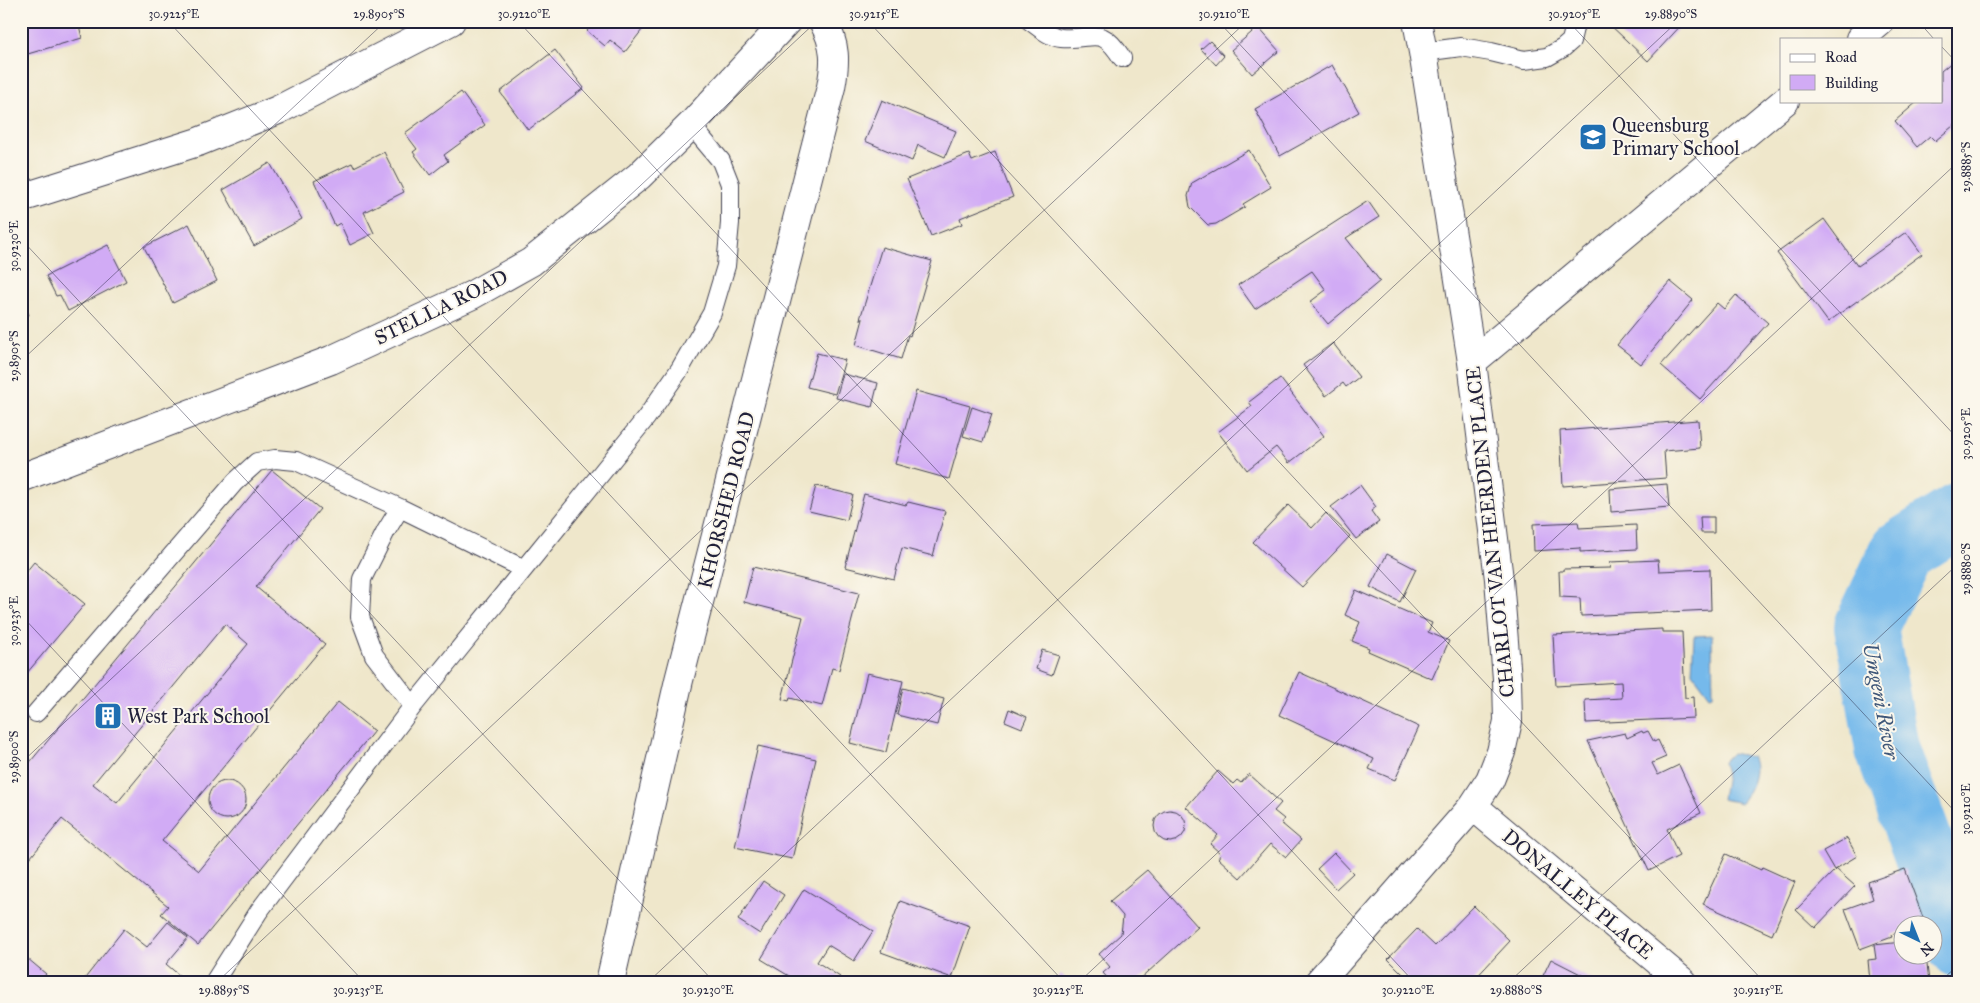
<svg xmlns="http://www.w3.org/2000/svg" width="1980" height="1003" font-family="'IM FELL Great Primer',serif">
	<style>
		.water { fill: #75b9eb; stroke: #4c6e93 }
		.lines { fill: none; stroke-linecap: round; stroke-linejoin: round }
		.river { stroke: #75b9eb; stroke-width: 64 }
		.building { fill: #d1abf5; fill-rule: evenodd }
		.service-casing { stroke: #414051; stroke-width: 20 }
		.minor-casing { stroke: #414051; stroke-width: 30 }
		.secondary-casing { stroke: #414051; stroke-width: 30 }
		.service { stroke: #fff; stroke-width: 18 }
		.minor { stroke: #fff; stroke-width: 28 }
		.secondary { stroke: #fff; stroke-width: 28 }
		.ticks { fill: none; stroke: #22223b; stroke-width: 1; stroke-opacity: 0.45 }
		.labels { text-anchor: middle; stroke-width: 4; stroke-linejoin: round; paint-order: stroke }
		.poi-label { font-size: 20px; fill: #22223b; stroke: #fbf7ec; text-anchor: start }
		.street-label { font-size: 20px; fill: #22223b; stroke: #fbf7ec }
		.water-label { font-size: 21px; font-style: italic; fill: #3f5779; stroke: #fbf7ec }
		.neatline { fill: none; stroke: #22223b; stroke-width: 2 }
		.ticks-label { font-size: 12px; text-anchor: middle; fill: #22223b }
	</style>
	<rect width="100%" height="100%" fill="#fbf7ec"/>
	<filter id="ink" filterUnits="userSpaceOnUse"><feTurbulence type="fractalNoise" baseFrequency=".02" numOctaves="2"/><feDisplacementMap in="SourceGraphic" scale="10" xChannelSelector="R" yChannelSelector="G"/><feConvolveMatrix kernelMatrix="1 2 1 2 8 2 1 2 1" color-interpolation-filters="sRGB"/></filter>
	<filter id="wash" filterUnits="userSpaceOnUse"><feTurbulence type="fractalNoise" baseFrequency=".0096" numOctaves="4" result="noise"/><feDisplacementMap in="SourceGraphic" scale="20" xChannelSelector="R" yChannelSelector="G"/><feGaussianBlur stdDeviation="1.12" result="paint"/><feColorMatrix in="noise" values="0 0 0 0 0 0 0 0 0 0 0 0 0 0 0 0 0 1.4 0 .05"/><feComposite in="paint" operator="in"/></filter>
	<g filter="url(#wash)">
		<rect width="100%" height="100%" fill="#efe7cb"/>
		<path class="water" d="M1712,635L1713,695L1710,696L1692,672L1694,636Z
			M1732,753L1752,757C1760,772 1750,791 1741,803L1722,799L1726,775L1723,762Z"/>
		<g class="lines">
			<path class="river" d="M1959,515L1902,551L1866,627L1887,749L1959,946"/>
		</g>
		<g id="blocks">
			<path class="building" d="M21,21H78L82,38L21,56Z
				M594,21H649L625,52L610,40L605,46L587,31Z
				M1606,21H1685L1648,61Z
				M1258,27L1279,51L1252,74L1231,50Z
				M1210,41L1224,56L1216,65L1201,49Z
				M555,50L584,88L528,130L500,92Z
				M1959,56V121L1935,141L1930,136L1917,147L1895,121L1918,101H1941V71Z
				M1332,65L1359,112L1280,156L1255,109Z
				M461,92L485,125L444,155L448,161L430,175L413,152L417,149L405,133Z
				M882,100L956,131L945,157L918,145L912,161L865,141Z
				M1249,150L1271,187L1243,204L1245,207L1216,224L1208,225L1190,207L1188,196L1192,183Z
				M384,152L404,192L364,212L374,233L350,245L340,223L335,226L314,181L352,163L354,167Z
				M995,152L1013,197L960,218L962,224L931,236L907,179L969,154L972,161Z
				M270,163L302,219L254,246L223,190Z
				M1368,201L1379,217L1346,238L1380,281L1328,324L1310,302L1326,290L1312,271L1255,309L1238,285Z
				M1824,219L1858,266L1906,232L1922,254L1828,322L1777,253Z
				M189,224L217,281L173,303L144,247Z
				M108,245L126,281L68,311L60,295L56,296L46,276Z
				M882,247L932,261L910,336L908,335L901,359L856,345L863,319H860Z
				M1670,281L1693,300L1641,364L1617,345Z
				M1736,295L1768,323L1700,399L1661,365L1717,303L1724,309Z
				M21,297L29,315L21,319Z
				M1333,343L1359,377L1346,387L1343,383L1326,396L1303,365Z
				M817,353L845,360L835,394L807,387Z
				M843,374L878,383L872,407L836,398Z
				M1280,378L1324,436L1289,463L1276,447L1247,470L1218,432L1252,406L1249,402Z
				M916,391L970,406L949,479L895,464Z
				M972,407L992,414L983,442L963,436Z
				M1698,420L1700,448L1664,451L1666,478L1563,486L1560,431Z
				M272,470L320,509L256,587L325,644L162,841L199,871L338,702L374,731L198,945L161,914L168,906L62,819L21,869V773ZM225,624L248,644L117,803L93,784Z
				M1667,484L1669,507L1611,512L1610,489Z
				M1360,485L1376,507L1371,511L1379,522L1356,539L1331,507Z
				M816,486L853,495L847,520L809,511Z
				M864,494L906,505L908,502L945,511L933,556L902,548L894,579L845,567Z
				M1288,505L1312,528L1326,513L1350,536L1302,587L1253,542Z
				M1700,517H1714V533H1701Z
				M1578,522L1579,528L1636,525L1637,549L1580,552V548L1534,551L1533,524Z
				M1387,554L1416,569L1400,602L1370,587Z
				M1658,560L1659,571L1710,569L1711,610L1581,616L1580,598L1560,597L1559,571H1563V569L1611,568L1610,562Z
				M34,562L85,604L21,680V578Z
				M753,567L859,593L839,670L832,668L822,706L790,698L789,701L782,699L803,617L744,602Z
				M1356,590L1432,623L1428,632L1449,641L1432,679L1368,651L1369,648L1352,641L1360,622L1345,615Z
				M1662,629V632H1682L1685,698L1693,697L1694,718L1586,723L1585,700L1622,698L1621,682L1556,686L1553,635Z
				M1042,650L1059,655L1052,675L1036,669Z
				M1299,672L1419,727L1395,780L1369,769L1374,759L1279,715Z
				M867,673L903,681L886,752L850,743Z
				M903,688L944,699L937,725L897,715Z
				M1009,709L1027,717L1022,728L1005,721Z
				M1642,731L1643,733L1648,731L1654,742L1658,740L1666,757L1652,763L1658,775L1679,765L1701,813L1667,829L1679,856L1649,871L1588,741L1625,733L1627,738Z
				M758,746L816,759L792,859L735,847Z
				M1218,771L1233,784L1237,780L1241,783L1249,774L1281,803L1274,811L1284,819L1281,823L1301,840L1286,857L1270,844L1240,878L1218,858L1221,854L1210,844L1218,835L1186,807Z
				M208 800a19 19 0 1 1 38 0a19 19 0 1 1-38 0Z
				M1154 826a16 16 0 1 1 32 0a16 16 0 1 1-32 0Z
				M1847,838L1857,856L1834,870L1823,851Z
				M1334,853L1353,873L1336,889L1317,869Z
				M1726,854L1761,870L1762,867L1795,882L1772,935L1703,904Z
				M1836,869L1855,886L1815,928L1796,910Z
				M1905,869L1925,923L1918,926H1902V931L1891,935L1892,937L1860,949L1845,909L1873,899L1868,882Z
				M1147,870L1198,927L1137,982H1111L1103,973L1110,967L1099,954L1121,934L1123,916L1110,901Z
				M763,881L784,895L760,934L738,920Z
				M804,889L873,931L854,961L828,945L817,962L840,977L837,982H799L761,959Z
				M900,901L970,926L952,978L881,952Z
				M1474,906L1510,941L1472,982H1411L1388,959L1417,929L1435,946Z
				M168,922L188,938L166,964L187,982H82L124,929L147,947Z
				M1902,942V956H1926L1929,982H1870L1868,960L1876,959L1874,945Z
				M21,953L46,974L40,982H21Z
				M1551,959L1596,982H1540Z
				M1061,974L1069,982H1054Z"/>
		</g>
	</g>
	<g filter="url(#ink)">
		<use href="#blocks" fill-opacity="0" stroke="#414051" stroke-width="1"/>
		<g class="lines">
			<defs>
				<path id="service" d="M1030,21C1039,27 1049,37 1061,38C1093,41 1100,23 1122,58
					M1423,52L1461,47L1491,52L1524,60L1547,57L1563,48L1571,41L1575,24L1573,21
					M413,706L374,655L360,617L362,579L386,531L400,508L524,569
					M36,713L235,482L257,462L275,459L296,461L400,508
					M214,982L259,911L413,706L646,418L680,369L712,313L726,266L730,223V184L721,161L691,125"/>
				<path id="minor" d="M1860,39L1881,21
					M21,198L198,142L278,110L451,21
					M1472,362L1785,101
					M1473,806L1683,982
					M610,982L679,680L831,87C836,61 836,45 823,21
					M1319,982L1473,806L1490,780L1501,752L1508,721L1507,679L1499,579L1472,362L1423,52L1417,21"/>
				<path id="secondary" d="M21,478L331,360L472,295L531,262L639,176L691,125L787,21"/>
			</defs>
			<use href="#service" class="service-casing"/>
			<use href="#minor" class="minor-casing"/>
			<use href="#secondary" class="secondary-casing"/>
			<use href="#service" class="service"/>
			<use href="#minor" class="minor"/>
			<use href="#secondary" class="secondary"/>
		</g>
	</g>
	<path class="ticks" d="M168,21L1064,982M518,21L1414,982M868,21L1764,982M1218,21L1959,816M1568,21L1959,440M1918,21L1934,39M1941,46L1959,65M21,239L714,982M21,361L386,21M21,615L364,982M21,763L817,21M217,982L1247,21M648,982L1678,21M1079,982L1959,161M1509,982L1959,563M1940,982L1959,964"/>
	<defs>
		<symbol id="school-square" viewBox="-11 -11 22 22"><rect x="-9" y="-9" width="18" height="18" rx="4" fill="#1f6fb2" stroke="#fbf7ec"/><path d="M0-5L7-2L0 1L-7-2ZM-4 1L0 2.5L4 1V4Q0 6-4 4Z" fill="#fff"/></symbol>
		<symbol id="building-square" viewBox="-11 -11 22 22"><rect x="-9" y="-9" width="18" height="18" rx="4" fill="#1f6fb2" stroke="#fbf7ec"/><path d="M-4-6H4V6H1V3H-1V6H-4ZM-2.5-4.3h1.7v1.8h-1.7ZM.8-4.3h1.7v1.8H.8ZM-2.5-1h1.7V.8h-1.7ZM.8-1h1.7V.8H.8Z" fill="#fff"/></symbol>
	</defs>
	<g fill-rule="evenodd">
		<use href="#school-square" x="1577" y="121" width="32" height="32"/>
		<use href="#building-square" x="92" y="700" width="32" height="32"/>
	</g>
	<g class="labels">
		<g class="poi-label">
			<text x="1612" y="132">Queensburg<tspan x="1612" dy="23">Primary School</tspan></text>
			<text x="127" y="723">West Park School</text>
		</g>
		<g class="street-label">
			<text transform="translate(441 307) rotate(-26)" y="7">STELLA ROAD</text>
			<text transform="translate(726 500) rotate(-76)" y="7">KHORSHED ROAD</text>
			<text transform="translate(1490 532) rotate(-96)" y="7">CHARLOT VAN HEERDEN PLACE</text>
			<text transform="translate(1578 894) rotate(40)" y="7">DONALLEY PLACE</text>
		</g>
		<g class="water-label">
			<text transform="translate(1881 701) rotate(79)" y="7">Umgeni River</text>
		</g>
	</g>
	<rect width="1980" height="1003" fill="none" stroke="#fbf7ec" stroke-width="55"/>
	<rect x="1780" y="38" width="162" height="65" fill="#fbf7ec" stroke="#a4a2a5"/>
	<rect x="1790" y="54" width="25" height="8" fill="#ffffff" stroke="#a4a2a5"/>
	<text x="1825" y="62" font-size="15" fill="#22223b">Road</text>
	<rect x="1790" y="75" width="25" height="15" fill="#d1abf5" stroke="#a4a2a5"/>
	<text x="1825" y="88" font-size="15" fill="#22223b">Building</text>
	<g transform="translate(1918 940) rotate(137)"><circle r="24" fill="#fbf7ec" stroke="#a4a2a5"/>
	<path d="M0-4L9 19L0 12L-9 19Z" fill="#1f6fb2"/>
	<text y="-8" font-size="14" font-weight="bold" text-anchor="middle" fill="#22223b">N</text>
	</g>
	<rect x="28" y="28" width="1924" height="948" class="neatline"/>
	<g class="ticks-label">
		<text x="174" y="18">30.9225°E</text>
		<text x="379" y="18">29.8905°S</text>
		<text x="524" y="18">30.9220°E</text>
		<text x="874" y="18">30.9215°E</text>
		<text x="1224" y="18">30.9210°E</text>
		<text x="1574" y="18">30.9205°E</text>
		<text x="1671" y="18">29.8890°S</text>
		<text transform="translate(1966 167) rotate(-90)" y="4">29.8885°S</text>
		<text transform="translate(14 246) rotate(-90)" y="4">30.9230°E</text>
		<text transform="translate(14 356) rotate(-90)" y="4">29.8905°S</text>
		<text transform="translate(1966 434) rotate(-90)" y="4">30.9205°E</text>
		<text transform="translate(1966 569) rotate(-90)" y="4">29.8880°S</text>
		<text transform="translate(14 621) rotate(-90)" y="4">30.9235°E</text>
		<text transform="translate(14 757) rotate(-90)" y="4">29.8900°S</text>
		<text transform="translate(1966 809) rotate(-90)" y="4">30.9210°E</text>
		<text x="224" y="994">29.8895°S</text>
		<text x="358" y="994">30.9235°E</text>
		<text x="708" y="994">30.9230°E</text>
		<text x="1058" y="994">30.9225°E</text>
		<text x="1408" y="994">30.9220°E</text>
		<text x="1516" y="994">29.8880°S</text>
		<text x="1758" y="994">30.9215°E</text>
	</g>
</svg>
